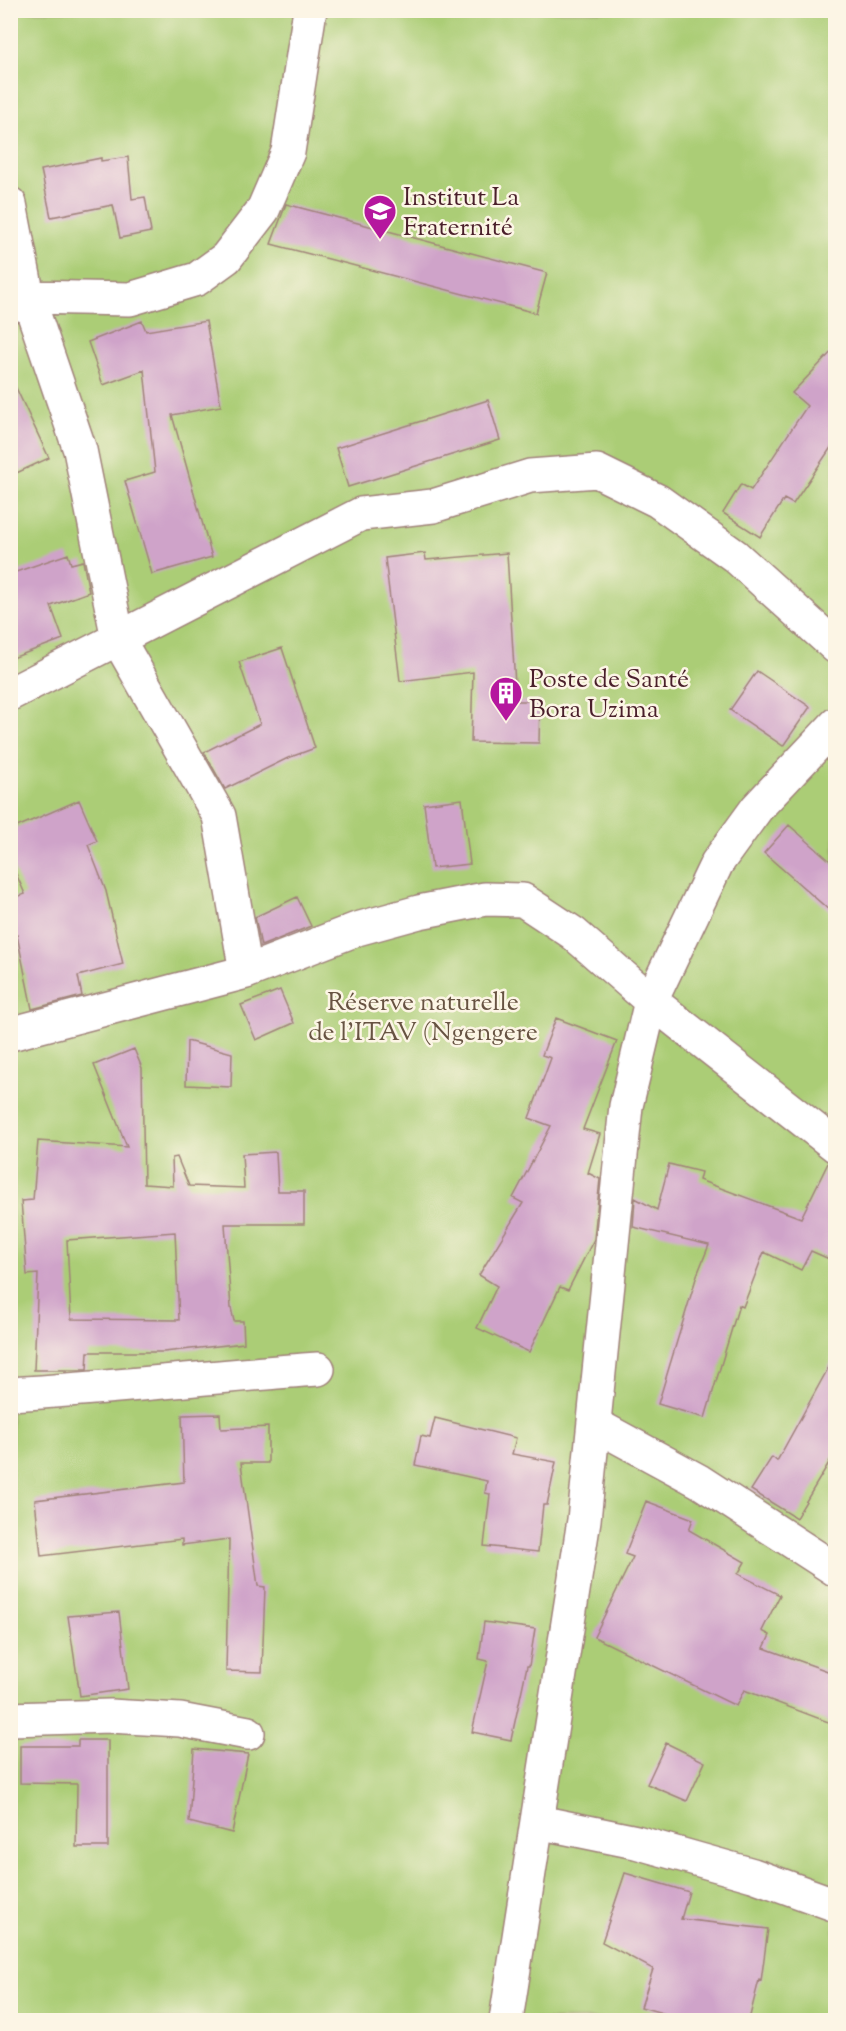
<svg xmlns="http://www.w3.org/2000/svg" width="846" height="2031" font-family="'Sorts Mill Goudy',serif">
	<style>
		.green { fill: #abcd76; stroke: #7a7650; stroke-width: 1.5 }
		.building { fill: #cfa3c9; fill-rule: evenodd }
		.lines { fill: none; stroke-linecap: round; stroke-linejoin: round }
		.minor-casing { stroke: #a0827a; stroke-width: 36 }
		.minor { stroke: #fff; stroke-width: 33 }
		.labels { text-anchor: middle; stroke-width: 5; stroke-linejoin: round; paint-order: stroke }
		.poi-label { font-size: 26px; fill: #4a1f2b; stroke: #fcf5e5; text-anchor: start }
		.park-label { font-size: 26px; fill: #675342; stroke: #fcf5e5 }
	</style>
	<rect width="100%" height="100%" fill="#fcf5e5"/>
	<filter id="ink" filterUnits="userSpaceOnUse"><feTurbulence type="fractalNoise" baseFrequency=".0167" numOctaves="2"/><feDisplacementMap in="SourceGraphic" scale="12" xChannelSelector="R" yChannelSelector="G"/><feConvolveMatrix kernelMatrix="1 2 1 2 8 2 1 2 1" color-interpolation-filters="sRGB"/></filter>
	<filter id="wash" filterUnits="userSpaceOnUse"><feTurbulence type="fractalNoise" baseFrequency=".008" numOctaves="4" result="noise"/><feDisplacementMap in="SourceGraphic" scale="24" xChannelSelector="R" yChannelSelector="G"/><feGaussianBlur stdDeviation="1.35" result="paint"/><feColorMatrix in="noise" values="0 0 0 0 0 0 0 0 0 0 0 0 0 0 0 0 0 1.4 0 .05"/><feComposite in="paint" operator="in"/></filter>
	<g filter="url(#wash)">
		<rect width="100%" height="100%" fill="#f5e4c8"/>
		<path class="green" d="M11,11H835V2020H11Z"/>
		<g id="blocks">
			<path class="building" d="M128,157L132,199L145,197L151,232L120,238L113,205L51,217L41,170L101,158V161Z
				M286,204L547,273L536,313L271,244Z
				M142,321L146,331L206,321L221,406L172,415L212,557L152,574L125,481L155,472L144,370L103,385L88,342Z
				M836,347V440L793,504L784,499L760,537L723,513L741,484L751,490L807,406L792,393Z
				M10,375L49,458L10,476Z
				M488,400L500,440L348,487L336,448Z
				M425,553L426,560L507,553L516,701H540L539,743L471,742L473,672L400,681L385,558Z
				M68,554L71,564L83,561L89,592L51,606L63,639L10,659V574Z
				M282,648L315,748L288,758L225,789L204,752L260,724L239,662Z
				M757,671L810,707L783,746L730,710Z
				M462,799L470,864L432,868L424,804Z
				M79,800L97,841L88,845L106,891L123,964L78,976L82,996L32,1009L17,935L10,938V899L25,894L10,860V830Z
				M789,825L836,866V916L764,853Z
				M297,897L311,926L261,946L255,917Z
				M280,990L294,1023L256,1040L241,1005Z
				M556,1018L617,1041L583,1129L600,1134L588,1173L600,1179L594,1239L568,1290L560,1287L529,1352L477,1328L497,1286L479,1275L523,1203L513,1198L551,1126L529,1118L551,1058L542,1055Z
				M187,1041L232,1053L231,1087L186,1085Z
				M134,1049L142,1068L144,1184L173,1186L172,1158L177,1157L189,1186L244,1188L242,1154L276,1152L278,1191H304V1224H225L231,1308L234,1321H243L244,1343L164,1352H88L87,1370H34L38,1274L27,1275L21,1201L33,1200L38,1141L127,1147L94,1065ZM175,1232L179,1320L71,1319L67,1240Z
				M828,1163L836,1164V1262L811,1251L801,1270L764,1252L743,1307L739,1305L705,1418L658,1404L697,1275L709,1245L633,1227L635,1198L657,1210L669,1164L701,1172L699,1180L801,1218Z
				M836,1354V1451L796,1518L751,1490L772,1457L777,1461Z
				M220,1414L221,1429L268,1427V1463H241L258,1586L265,1587L262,1672L226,1671L229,1539L182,1545V1539L41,1556L35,1500L184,1482L182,1415Z
				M435,1418L516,1438L512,1454L556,1462L547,1505H543L538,1552L484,1546L490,1494L485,1493L487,1481L415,1465L421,1436L430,1438Z
				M646,1501L693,1519L689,1530L745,1562L738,1574L780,1595L762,1631L770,1635L764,1648L836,1674V1725L744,1690L736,1706L594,1637L633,1557L625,1554Z
				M119,1612L128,1689L80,1696L68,1616Z
				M484,1622L535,1629L529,1666H527L511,1740L472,1732L488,1661L479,1659Z
				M78,1740H108V1847H76L77,1784L20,1783V1746H78Z
				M666,1743L705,1762L687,1801L647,1784Z
				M194,1749L248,1754L232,1833L189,1822Z
				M625,1873L689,1892L681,1919L768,1929L761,1981L759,1980L749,2020H687L641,2007L653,1969L602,1942Z"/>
		</g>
	</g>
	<g filter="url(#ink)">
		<use href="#blocks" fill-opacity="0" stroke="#a0827a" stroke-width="1.5"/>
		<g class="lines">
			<defs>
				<path id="minor" d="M10,204L28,297L80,450L118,639L219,816L246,972
					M10,306L28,297L130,299L197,279L226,258L263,210L288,152L310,10
					M10,694L361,514L433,506L530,476L597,471L658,501L735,556L836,647
					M10,1034L246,972L357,929L419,912L485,899L523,900L573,933L651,1001L836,1146
					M10,1394C113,1388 216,1376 318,1369
					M594,1424L699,1481L836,1570
					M10,1719L110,1716L180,1720L248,1733
					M538,1822L636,1842L753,1875L836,1905
					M506,2020L584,1520L626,1106L651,1001L717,863L757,808L836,724"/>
			</defs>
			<use href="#minor" class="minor-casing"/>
			<use href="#minor" class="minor"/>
		</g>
	</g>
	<defs>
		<symbol id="school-pin" viewBox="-11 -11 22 30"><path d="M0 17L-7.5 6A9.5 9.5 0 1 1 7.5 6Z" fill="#b5179e" stroke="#fcf5e5"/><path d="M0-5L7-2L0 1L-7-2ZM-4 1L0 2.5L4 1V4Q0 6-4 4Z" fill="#fff"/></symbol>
		<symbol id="building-pin" viewBox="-11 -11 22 30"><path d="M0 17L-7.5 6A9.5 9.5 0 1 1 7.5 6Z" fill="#b5179e" stroke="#fcf5e5"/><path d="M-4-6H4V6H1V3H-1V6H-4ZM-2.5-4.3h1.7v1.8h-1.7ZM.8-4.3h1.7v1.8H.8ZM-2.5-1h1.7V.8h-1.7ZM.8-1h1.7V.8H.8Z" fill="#fff"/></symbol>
	</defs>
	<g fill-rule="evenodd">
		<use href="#school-pin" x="361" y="192" width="38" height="52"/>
		<use href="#building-pin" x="487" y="674" width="38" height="52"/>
	</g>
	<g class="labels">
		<g class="poi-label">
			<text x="403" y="205">Institut La<tspan x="403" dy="30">Fraternité</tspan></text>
			<text x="529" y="687">Poste de Santé<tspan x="529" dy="30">Bora Uzima</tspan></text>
		</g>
		<g class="park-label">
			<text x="423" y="1010">Réserve naturelle<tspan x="423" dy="30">de l'ITAV (Ngengere</tspan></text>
		</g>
	</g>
	<rect width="846" height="2031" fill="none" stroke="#fcf5e5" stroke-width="36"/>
</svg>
